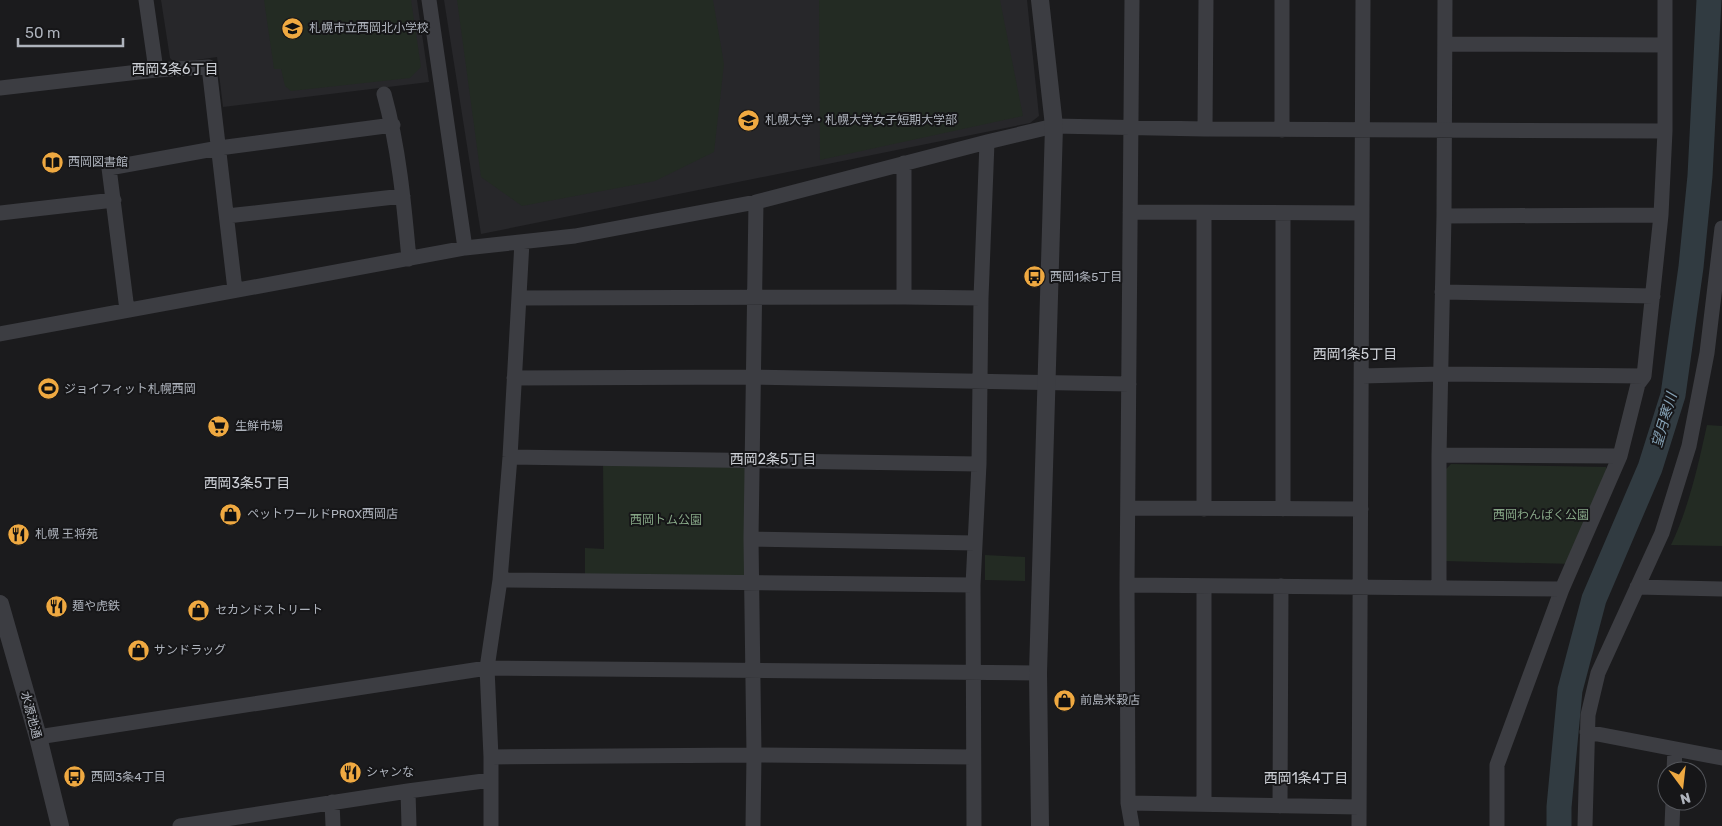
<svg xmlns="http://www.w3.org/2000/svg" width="1722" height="826" font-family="Rubik,'Noto Sans JP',sans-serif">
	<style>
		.built { fill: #27272a }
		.green { fill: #232b23 }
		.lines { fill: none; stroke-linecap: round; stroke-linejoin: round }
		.river { stroke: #313b41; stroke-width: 25 }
		.minor { stroke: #3c3d42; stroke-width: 15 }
		.tertiary { stroke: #3c3d42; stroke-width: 18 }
		.labels { text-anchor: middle; stroke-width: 4; stroke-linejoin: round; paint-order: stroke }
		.poi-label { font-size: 12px; fill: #aeb3bc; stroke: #161618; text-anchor: start }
		.park-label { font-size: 12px; fill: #86a686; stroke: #161618 }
		.street-label { font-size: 12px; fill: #aeb3bc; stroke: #161618 }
		.neighbourhood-label { font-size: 14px; fill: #cfd2d8; stroke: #161618 }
		.water-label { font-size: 14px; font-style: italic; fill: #86a3b6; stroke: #161618 }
	</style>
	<rect width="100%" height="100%" fill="#1b1b1d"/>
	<path class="built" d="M161,0H417L429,82L223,107L217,57L175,63L170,58Z
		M444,0H1027L1039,116L1030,123L481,234Z"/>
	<path class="green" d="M264,0H411L421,67L410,78L291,91L285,86L281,69H274Z
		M457,0H713L724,64L714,152L655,181L522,206L481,177Z
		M819,0H1000L1023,116L820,160Z
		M1707,425L1722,426V546L1671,545C1689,507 1698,466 1707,425Z
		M603,463L747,465L746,577L585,575V548L604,549Z
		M1451,464L1606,467L1607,479L1575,564L1443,561L1445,470Z
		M985,555L1025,557V581L985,580Z"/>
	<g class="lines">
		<path class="river" d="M1559,826V807L1570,690L1594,599L1650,468L1673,395L1691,267L1700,176L1709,0"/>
		<path class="minor" d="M146,0L156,70
			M429,0L465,248
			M1132,0L1127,585L1128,803L1132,826
			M1445,44L1665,45
			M0,88L156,70L209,67L235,290
			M384,94C399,148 404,204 409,259
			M1205,129L1206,0
			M1282,130V0
			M904,163V297
			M1130,212L1362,213
			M0,213L114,200
			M1204,213V509
			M1283,213V509
			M227,216L403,196
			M1444,216L1661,215
			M1442,292L1653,296
			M519,298L904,297L981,298
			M127,310L109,168L219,148L393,125
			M0,334L465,248L575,236L756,202L987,142L1054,126L1205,129L1665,131
			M1362,376L1441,374L1644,376
			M514,378L754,377L1129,384
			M1439,455L1620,456
			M510,457L979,464
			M1128,508L1361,509
			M751,539L975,543
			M500,580L973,585
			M1127,585L1562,589
			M1439,587V455L1444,216L1445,0
			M1637,587L1722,589
			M1587,732L1722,758
			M38,737L487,668L1038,673
			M491,757L754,755L973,757
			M1674,771L1675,749
			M408,791L409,826
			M332,802L333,826
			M1128,803L1359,807
			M1204,804V586
			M1280,806L1281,586
			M180,826L408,791L491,780
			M491,826V757L487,668L500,580L510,457L522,242
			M753,826L754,755L751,539L756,202
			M974,826L973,585L979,464L981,298L987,142
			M1359,826L1363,0
			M1497,826V765L1562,589L1620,456L1638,384L1644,376L1661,215L1665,131V0
			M1585,826L1588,715L1598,673L1662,533L1689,446L1707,353L1722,228
			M1672,826L1673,801"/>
		<path class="tertiary" d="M0,604L38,737L60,826
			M1040,826L1038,673L1054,126L1040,0"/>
	</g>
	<defs>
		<symbol id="school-disc" viewBox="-11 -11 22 22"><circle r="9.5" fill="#efa941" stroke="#161618"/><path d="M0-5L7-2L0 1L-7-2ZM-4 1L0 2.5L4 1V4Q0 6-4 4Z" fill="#111"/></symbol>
		<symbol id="university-disc" viewBox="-11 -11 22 22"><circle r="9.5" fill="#efa941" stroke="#161618"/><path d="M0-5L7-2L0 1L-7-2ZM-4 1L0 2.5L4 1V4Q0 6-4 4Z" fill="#111"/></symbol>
		<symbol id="library-disc" viewBox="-11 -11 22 22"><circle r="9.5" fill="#efa941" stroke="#161618"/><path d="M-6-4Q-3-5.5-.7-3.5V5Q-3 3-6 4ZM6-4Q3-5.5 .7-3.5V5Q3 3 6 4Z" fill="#111"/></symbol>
		<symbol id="bus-disc" viewBox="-11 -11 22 22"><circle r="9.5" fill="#efa941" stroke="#161618"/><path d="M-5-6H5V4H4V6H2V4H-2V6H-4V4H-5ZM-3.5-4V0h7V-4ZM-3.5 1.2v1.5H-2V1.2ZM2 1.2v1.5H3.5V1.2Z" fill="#111"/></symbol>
		<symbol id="stadium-disc" viewBox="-11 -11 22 22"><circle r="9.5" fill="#efa941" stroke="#161618"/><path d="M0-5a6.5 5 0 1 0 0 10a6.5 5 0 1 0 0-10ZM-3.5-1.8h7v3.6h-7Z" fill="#111"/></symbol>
		<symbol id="supermarket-disc" viewBox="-11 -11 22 22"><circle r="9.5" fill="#efa941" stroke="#161618"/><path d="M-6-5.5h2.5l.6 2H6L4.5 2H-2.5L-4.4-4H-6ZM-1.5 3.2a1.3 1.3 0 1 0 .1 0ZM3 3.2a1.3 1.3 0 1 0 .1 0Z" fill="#111"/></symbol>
		<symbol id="shop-disc" viewBox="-11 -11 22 22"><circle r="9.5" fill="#efa941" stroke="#161618"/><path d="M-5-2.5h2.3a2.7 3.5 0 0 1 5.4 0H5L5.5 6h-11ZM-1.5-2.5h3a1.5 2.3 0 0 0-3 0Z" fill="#111"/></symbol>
		<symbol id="restaurant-disc" viewBox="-11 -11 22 22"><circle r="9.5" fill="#efa941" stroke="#161618"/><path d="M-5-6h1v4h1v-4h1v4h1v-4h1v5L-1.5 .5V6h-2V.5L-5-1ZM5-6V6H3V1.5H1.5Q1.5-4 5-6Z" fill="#111"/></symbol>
	</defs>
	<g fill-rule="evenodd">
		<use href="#school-disc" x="280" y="16" width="25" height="25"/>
		<use href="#university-disc" x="736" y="108" width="25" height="25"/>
		<use href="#library-disc" x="40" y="150" width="25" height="25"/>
		<use href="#bus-disc" x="1022" y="264" width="25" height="25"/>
		<use href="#stadium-disc" x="36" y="376" width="25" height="25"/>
		<use href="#supermarket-disc" x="206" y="414" width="25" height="25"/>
		<use href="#shop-disc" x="218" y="502" width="25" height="25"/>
		<use href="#restaurant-disc" x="6" y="522" width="25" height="25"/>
		<use href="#restaurant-disc" x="44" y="594" width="25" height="25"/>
		<use href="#shop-disc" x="186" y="598" width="25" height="25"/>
		<use href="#shop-disc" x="126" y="638" width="25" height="25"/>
		<use href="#shop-disc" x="1052" y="688" width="25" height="25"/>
		<use href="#restaurant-disc" x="338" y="760" width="25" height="25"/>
		<use href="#bus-disc" x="62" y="764" width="25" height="25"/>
	</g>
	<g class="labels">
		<g class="poi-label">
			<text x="309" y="32">札幌市立西岡北小学校</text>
			<text x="765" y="124">札幌大学・札幌大学女子短期大学部</text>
			<text x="68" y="166">西岡図書館</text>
			<text x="1050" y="281">西岡1条5丁目</text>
			<text x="64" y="393">ジョイフィット札幌西岡</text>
			<text x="235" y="430">生鮮市場</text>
			<text x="247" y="518">ペットワールドPROX西岡店</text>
			<text x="35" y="538">札幌 王将苑</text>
			<text x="72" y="610">麺や虎鉄</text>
			<text x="215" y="614">セカンドストリート</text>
			<text x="154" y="654">サンドラッグ</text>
			<text x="1080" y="704">前島米穀店</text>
			<text x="366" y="776">シャンな</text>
			<text x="91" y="781">西岡3条4丁目</text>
		</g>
		<g class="park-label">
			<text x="1541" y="519">西岡わんぱく公園</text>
			<text x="666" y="524">西岡トム公園</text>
		</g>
		<g class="street-label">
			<text transform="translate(31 715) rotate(75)" y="4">水源池通</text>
		</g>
		<g class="neighbourhood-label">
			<text x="175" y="74">西岡3条6丁目</text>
			<text x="1355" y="359">西岡1条5丁目</text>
			<text x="773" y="464">西岡2条5丁目</text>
			<text x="247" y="488">西岡3条5丁目</text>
			<text x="1306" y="783">西岡1条4丁目</text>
		</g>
		<g class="water-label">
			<text transform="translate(1664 420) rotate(-74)" y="5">望月寒川</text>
		</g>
	</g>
	<g transform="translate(1682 786) rotate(165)"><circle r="24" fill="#161618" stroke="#53555a"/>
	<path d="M0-4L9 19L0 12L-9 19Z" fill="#efa941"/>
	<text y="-8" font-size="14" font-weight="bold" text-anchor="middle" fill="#aeb3bc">N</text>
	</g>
	<path d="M18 38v8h105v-8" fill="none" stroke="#aeb3bc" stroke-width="2.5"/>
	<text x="25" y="38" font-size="15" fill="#aeb3bc" stroke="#161618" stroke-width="4" paint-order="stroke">50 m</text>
</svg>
